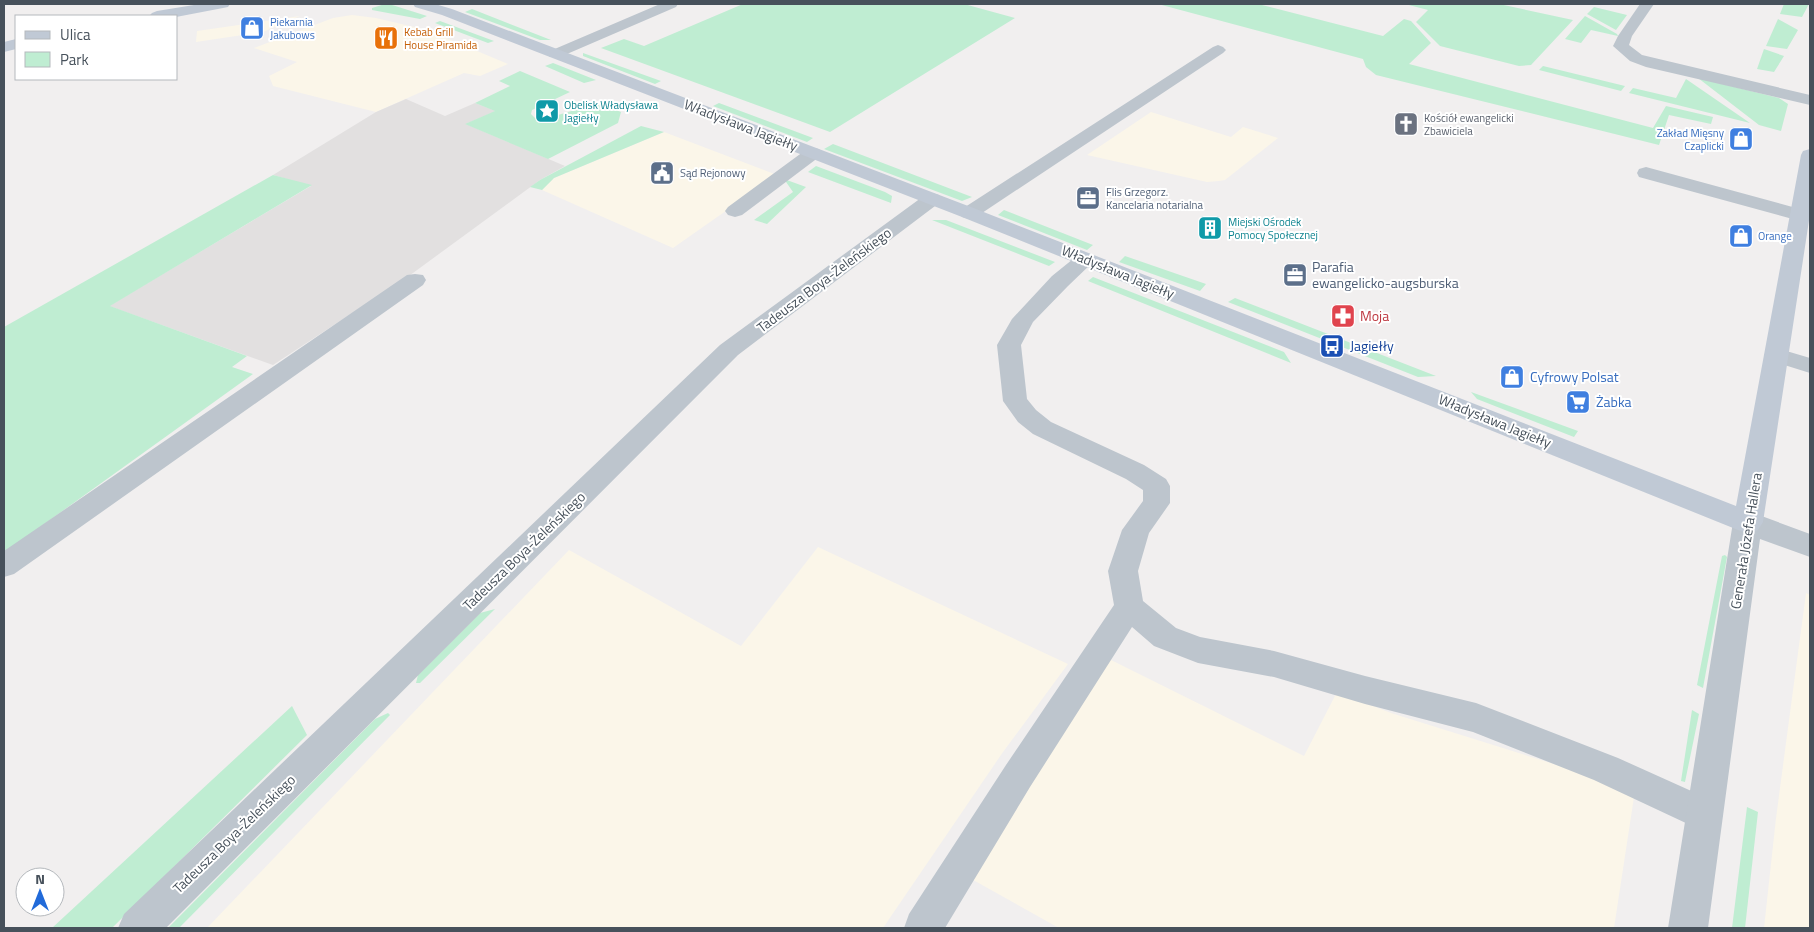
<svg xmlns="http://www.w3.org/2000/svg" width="1814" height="932" font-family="'Titillium Web',sans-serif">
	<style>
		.commercial { fill: #fbf6e9 }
		.education { fill: #e2e0e0 }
		.green { fill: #bfedd2 }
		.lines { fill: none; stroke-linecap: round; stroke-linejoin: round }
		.lane { fill: #bdc5cd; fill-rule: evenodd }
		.street { fill: #bdc5cd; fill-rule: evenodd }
		.secondary { fill: #c0c9d5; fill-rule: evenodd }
		.labels { text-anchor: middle; stroke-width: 4; stroke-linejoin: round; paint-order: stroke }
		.far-shop-label { font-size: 11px; fill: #366cbe; stroke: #fff; text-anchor: start }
		.far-food-label { font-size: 11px; fill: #c56008; stroke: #fff; text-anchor: start }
		.far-culture-label { font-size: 11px; fill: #0d838f; stroke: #fff; text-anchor: start }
		.far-worship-label { font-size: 11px; fill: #5b616d; stroke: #fff; text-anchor: start }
		.far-service-label { font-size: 11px; fill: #4e5e75; stroke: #fff; text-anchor: start }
		.street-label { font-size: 14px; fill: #47515b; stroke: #fff }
		.service-label { font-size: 14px; fill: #4e5e75; stroke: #fff; text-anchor: start }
		.health-label { font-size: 14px; fill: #be3a42; stroke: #fff; text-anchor: start }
		.transit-label { font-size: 14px; fill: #164399; stroke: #fff; text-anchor: start }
		.shop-label { font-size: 14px; fill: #366cbe; stroke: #fff; text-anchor: start }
	</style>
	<rect width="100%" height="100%" fill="#f1efef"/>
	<path class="commercial" d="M352,15L376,18L427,30L508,64L480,76L464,73L376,112L273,86L269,76L297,62L254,48L333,18Z
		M300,16L263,32L196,42L197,31Z
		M1151,112L1231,137L1243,127L1278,138L1225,180L1219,181L1207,182L1087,155Z
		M664,132L777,175L673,248L542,190L554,178Z
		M818,547L1068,664L1003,752L883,928H207L569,550L741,646Z
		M1806,593L1810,595V928H1764L1776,818Z
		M1109,659L1304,756L1337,692L1391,713L1608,781L1634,797L1614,928H1059L966,876Z"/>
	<path class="education" d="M406,99L445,116L475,103L496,111L466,124L565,166L540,180L413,273L273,365L109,306L311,186L273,175L376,112Z"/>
	<path class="green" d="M385,4H389L427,16L420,19L372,10V8Z
		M743,4H964L1015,18L830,132L601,48L624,39L644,46Z
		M1158,4H1258L1383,36L1404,19L1411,21L1431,43L1409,64L1653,128L1666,106L1713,117L1711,124L1669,115L1659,145L1376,75L1366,67L1363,59Z
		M1405,4H1499L1573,20L1531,65L1519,66L1440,46L1416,22L1428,10Z
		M1784,4H1809L1802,17L1780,14Z
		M1594,7L1627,15L1616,30L1587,14Z
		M472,9L551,40H540L465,12Z
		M1585,16L1617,34L1618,36L1591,30L1581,43L1565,39Z
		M1778,19L1798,30L1787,49L1766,46Z
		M440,21L494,41L488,43L435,23Z
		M1764,49L1784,56L1774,72L1757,69Z
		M583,53L661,81L655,84L583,56Z
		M553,63L596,80L584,83L545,66Z
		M1543,66L1625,86L1621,91L1539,70Z
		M520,71L570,92L532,110L531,114L535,118H548L598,103L621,112L618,123L548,159L465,124L495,111L475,103L510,86L499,81Z
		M1698,78L1779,98L1788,104L1781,131L1759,125Z
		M1686,79L1750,123L1629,93L1633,88L1676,98Z
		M719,103L813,138L807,142L713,106Z
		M641,126L664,132L554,178L542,190L530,187L540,180Z
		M833,144L972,197L962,201L824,149Z
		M816,166L885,192L892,196L891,203L808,172Z
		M273,175L312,185L110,306L247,356L232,367L253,374L4,553V327Z
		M784,179L806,187L767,224L754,220L793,192Z
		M1004,210L1093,245L1087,250L998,215Z
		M932,220H946L1055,262L1049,266Z
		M1125,256L1206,284L1200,291L1119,262Z
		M1093,277L1284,352L1291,363L1088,281Z
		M1235,298L1436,376L1418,377L1228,302Z
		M1471,392L1578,431L1574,437L1477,399Z
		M1725,555L1727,557L1703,688L1697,685L1722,556Z
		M495,609L420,683H416L418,675L480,613Z
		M292,706L307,735L112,928H52Z
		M1692,710L1699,714L1685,782L1681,781Z
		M388,713L390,715L179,928H168L375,719Z
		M1747,807L1758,812L1745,928H1732Z"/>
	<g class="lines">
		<path class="lane" d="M660,4H678L676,7L560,57H550L547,54L550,51Z
			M1640,4H1654L1632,36L1629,45L1642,55L1810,95V105L1646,67L1630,61L1613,46L1618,36Z
			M1218,45L1223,47L1226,50L1223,53L976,217L969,219L962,217L959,213L962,209L1213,47Z
			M813,148L819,149L822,153L819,157L742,215L735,217L728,215L725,211L728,207L807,149Z
			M1646,167L1807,211L1810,215L1807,219L1800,221L1639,177L1637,173L1639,169Z
			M1085,253L1092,255L1095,259L1092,263L1068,286L1033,322L1021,345L1027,399L1036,410L1051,422L1144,465L1166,479L1170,486V503L1149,533L1138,571L1143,601L1176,628L1200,637L1274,651L1365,676L1476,703L1618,758L1718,803L1723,815L1718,827L1705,832L1594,780L1473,732L1365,704L1274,677L1198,663L1154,646L1132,627L1030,787L945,928H904L909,914L1006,765L1114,605L1108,571L1122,530L1143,501V490L1126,479L1033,434L1018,422L1003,401L997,345L1012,319L1052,276L1078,255Z
			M415,274L423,275L426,280L423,285L14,574L4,577V551L407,275Z
			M1776,348L1810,358V373L1768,360L1764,355L1768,350Z"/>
		<path class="street" d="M932,193L939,195L942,199L939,203L738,355L166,928H118L124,914L720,345L925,195Z
			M1748,511L1810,534V557L1760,539L1708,928H1668L1733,522L1738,514Z"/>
		<path class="secondary" d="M200,4H230L228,7L223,8L176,17L149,16L152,13L157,11Z
			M413,4H435L452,9L976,209L1736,506L1801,155L1803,151L1810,149V214L1763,522L1758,530L1748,533L1738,530L962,217L442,15L415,7Z
			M16,39V49L4,52V42Z"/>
	</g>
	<defs>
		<symbol id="shop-square" viewBox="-11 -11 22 22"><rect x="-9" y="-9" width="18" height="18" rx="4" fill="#3f7fe0" stroke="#fff"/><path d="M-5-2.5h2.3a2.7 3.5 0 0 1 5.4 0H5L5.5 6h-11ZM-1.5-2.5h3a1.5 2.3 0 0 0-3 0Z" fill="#fff"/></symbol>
		<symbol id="restaurant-square" viewBox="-11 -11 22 22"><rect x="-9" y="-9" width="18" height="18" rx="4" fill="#e8710a" stroke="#fff"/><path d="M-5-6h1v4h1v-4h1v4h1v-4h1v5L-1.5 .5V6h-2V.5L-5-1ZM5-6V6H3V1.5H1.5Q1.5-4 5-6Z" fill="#fff"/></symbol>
		<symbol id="sight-square" viewBox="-11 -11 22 22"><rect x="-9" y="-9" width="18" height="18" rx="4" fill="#0f9aa8" stroke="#fff"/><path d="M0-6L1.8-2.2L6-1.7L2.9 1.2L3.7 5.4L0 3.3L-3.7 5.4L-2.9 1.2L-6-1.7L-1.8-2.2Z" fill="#fff"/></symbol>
		<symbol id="church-square" viewBox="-11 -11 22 22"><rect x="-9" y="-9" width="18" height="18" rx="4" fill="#6b7280" stroke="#fff"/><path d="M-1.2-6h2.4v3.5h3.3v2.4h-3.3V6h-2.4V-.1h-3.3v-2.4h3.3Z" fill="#fff"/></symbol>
		<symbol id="civic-square" viewBox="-11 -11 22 22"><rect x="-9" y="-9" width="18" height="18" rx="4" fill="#5c6f8a" stroke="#fff"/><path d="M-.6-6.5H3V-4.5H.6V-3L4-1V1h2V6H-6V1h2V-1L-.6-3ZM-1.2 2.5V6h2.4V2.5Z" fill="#fff"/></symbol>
		<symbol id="office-square" viewBox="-11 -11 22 22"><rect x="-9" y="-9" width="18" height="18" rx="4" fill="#5c6f8a" stroke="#fff"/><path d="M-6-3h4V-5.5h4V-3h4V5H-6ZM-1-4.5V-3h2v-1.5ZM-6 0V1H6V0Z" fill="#fff"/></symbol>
		<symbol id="building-square" viewBox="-11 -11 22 22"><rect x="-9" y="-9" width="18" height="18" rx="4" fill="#0f9aa8" stroke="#fff"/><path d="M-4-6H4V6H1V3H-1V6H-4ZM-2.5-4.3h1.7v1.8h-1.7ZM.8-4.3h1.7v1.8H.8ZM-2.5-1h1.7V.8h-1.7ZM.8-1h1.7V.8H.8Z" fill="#fff"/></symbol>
		<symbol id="pharmacy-square" viewBox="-11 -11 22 22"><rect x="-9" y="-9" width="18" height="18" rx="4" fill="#e0444e" stroke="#fff"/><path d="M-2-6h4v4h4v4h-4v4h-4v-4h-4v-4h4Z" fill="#fff"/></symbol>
		<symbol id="bus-square" viewBox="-11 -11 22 22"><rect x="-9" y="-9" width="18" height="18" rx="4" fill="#1a4fb4" stroke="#fff"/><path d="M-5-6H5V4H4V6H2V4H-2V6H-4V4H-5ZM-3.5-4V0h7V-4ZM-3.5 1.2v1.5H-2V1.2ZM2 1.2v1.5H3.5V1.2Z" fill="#fff"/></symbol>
		<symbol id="supermarket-square" viewBox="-11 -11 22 22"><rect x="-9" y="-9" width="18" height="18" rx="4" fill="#3f7fe0" stroke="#fff"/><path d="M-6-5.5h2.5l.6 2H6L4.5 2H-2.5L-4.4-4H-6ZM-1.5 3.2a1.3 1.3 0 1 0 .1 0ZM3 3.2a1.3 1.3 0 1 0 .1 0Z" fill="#fff"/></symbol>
	</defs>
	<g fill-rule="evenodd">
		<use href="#shop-square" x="238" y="14" width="28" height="28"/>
		<use href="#restaurant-square" x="372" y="24" width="28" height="28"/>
		<use href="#sight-square" x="533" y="97" width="28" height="28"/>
		<use href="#church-square" x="1392" y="110" width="28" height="28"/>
		<use href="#shop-square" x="1727" y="125" width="28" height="28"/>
		<use href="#civic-square" x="648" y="159" width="28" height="28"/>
		<use href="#office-square" x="1074" y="184" width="28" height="28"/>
		<use href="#building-square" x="1196" y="214" width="28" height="28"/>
		<use href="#shop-square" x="1727" y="222" width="28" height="28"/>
		<use href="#office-square" x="1281" y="261" width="28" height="28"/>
		<use href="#pharmacy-square" x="1329" y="302" width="28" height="28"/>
		<use href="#bus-square" x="1318" y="332" width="28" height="28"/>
		<use href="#shop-square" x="1498" y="363" width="28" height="28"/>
		<use href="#supermarket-square" x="1564" y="388" width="28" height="28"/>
	</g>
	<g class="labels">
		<g class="far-shop-label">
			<text x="270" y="26">Piekarnia<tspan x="270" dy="13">Jakubows</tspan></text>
			<text x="1724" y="137" text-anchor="end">Zakład Mięsny<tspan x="1724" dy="13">Czaplicki</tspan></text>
			<text x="1758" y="240">Orange</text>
		</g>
		<g class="far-food-label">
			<text x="404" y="36">Kebab Grill<tspan x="404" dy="13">House Piramida</tspan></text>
		</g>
		<g class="far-culture-label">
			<text x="564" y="109">Obelisk Władysława<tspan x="564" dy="13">Jagiełły</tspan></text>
			<text x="1228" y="226">Miejski Ośrodek<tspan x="1228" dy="13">Pomocy Społecznej</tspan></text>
		</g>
		<g class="far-worship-label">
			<text x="1424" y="122">Kościół ewangelicki<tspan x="1424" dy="13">Zbawiciela</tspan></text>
		</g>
		<g class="far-service-label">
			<text x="680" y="177">Sąd Rejonowy</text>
			<text x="1106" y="196">Flis Grzegorz.<tspan x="1106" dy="13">Kancelaria notarialna</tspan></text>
		</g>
		<g class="street-label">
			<text transform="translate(741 125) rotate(21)" y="5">Władysława Jagiełły</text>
			<text transform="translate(1118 272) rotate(22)" y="5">Władysława Jagiełły</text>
			<text transform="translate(824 280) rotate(-37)" y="5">Tadeusza Boya-Żeleńskiego</text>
			<text transform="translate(1495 421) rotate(22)" y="5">Władysława Jagiełły</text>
			<text transform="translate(1746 541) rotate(-81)" y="5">Generała Józefa Hallera</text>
			<text transform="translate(524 551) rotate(-44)" y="5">Tadeusza Boya-Żeleńskiego</text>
			<text transform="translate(234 834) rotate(-44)" y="5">Tadeusza Boya-Żeleńskiego</text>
		</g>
		<g class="service-label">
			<text x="1312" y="272">Parafia<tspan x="1312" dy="16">ewangelicko-augsburska</tspan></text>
		</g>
		<g class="health-label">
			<text x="1360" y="321">Moja</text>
		</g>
		<g class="transit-label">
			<text x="1350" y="351">Jagiełły</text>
		</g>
		<g class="shop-label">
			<text x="1530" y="382">Cyfrowy Polsat</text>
			<text x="1596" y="407">Żabka</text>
		</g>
	</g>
	<rect width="1814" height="932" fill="none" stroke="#47515b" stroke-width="10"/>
	<rect x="15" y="15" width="162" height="65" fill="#ffffff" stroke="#b5b9bd"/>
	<rect x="25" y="31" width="25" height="8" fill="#c0c9d5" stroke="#b5b9bd"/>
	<text x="60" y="40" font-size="15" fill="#47515b">Ulica</text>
	<rect x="25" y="52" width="25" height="15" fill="#bfedd2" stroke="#b5b9bd"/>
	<text x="60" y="65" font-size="15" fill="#47515b">Park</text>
	<g transform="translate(40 892)"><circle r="24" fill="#ffffff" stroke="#b5b9bd"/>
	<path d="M0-4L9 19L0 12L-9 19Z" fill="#216ad9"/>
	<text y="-8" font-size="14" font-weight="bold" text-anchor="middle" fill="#47515b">N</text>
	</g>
</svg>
